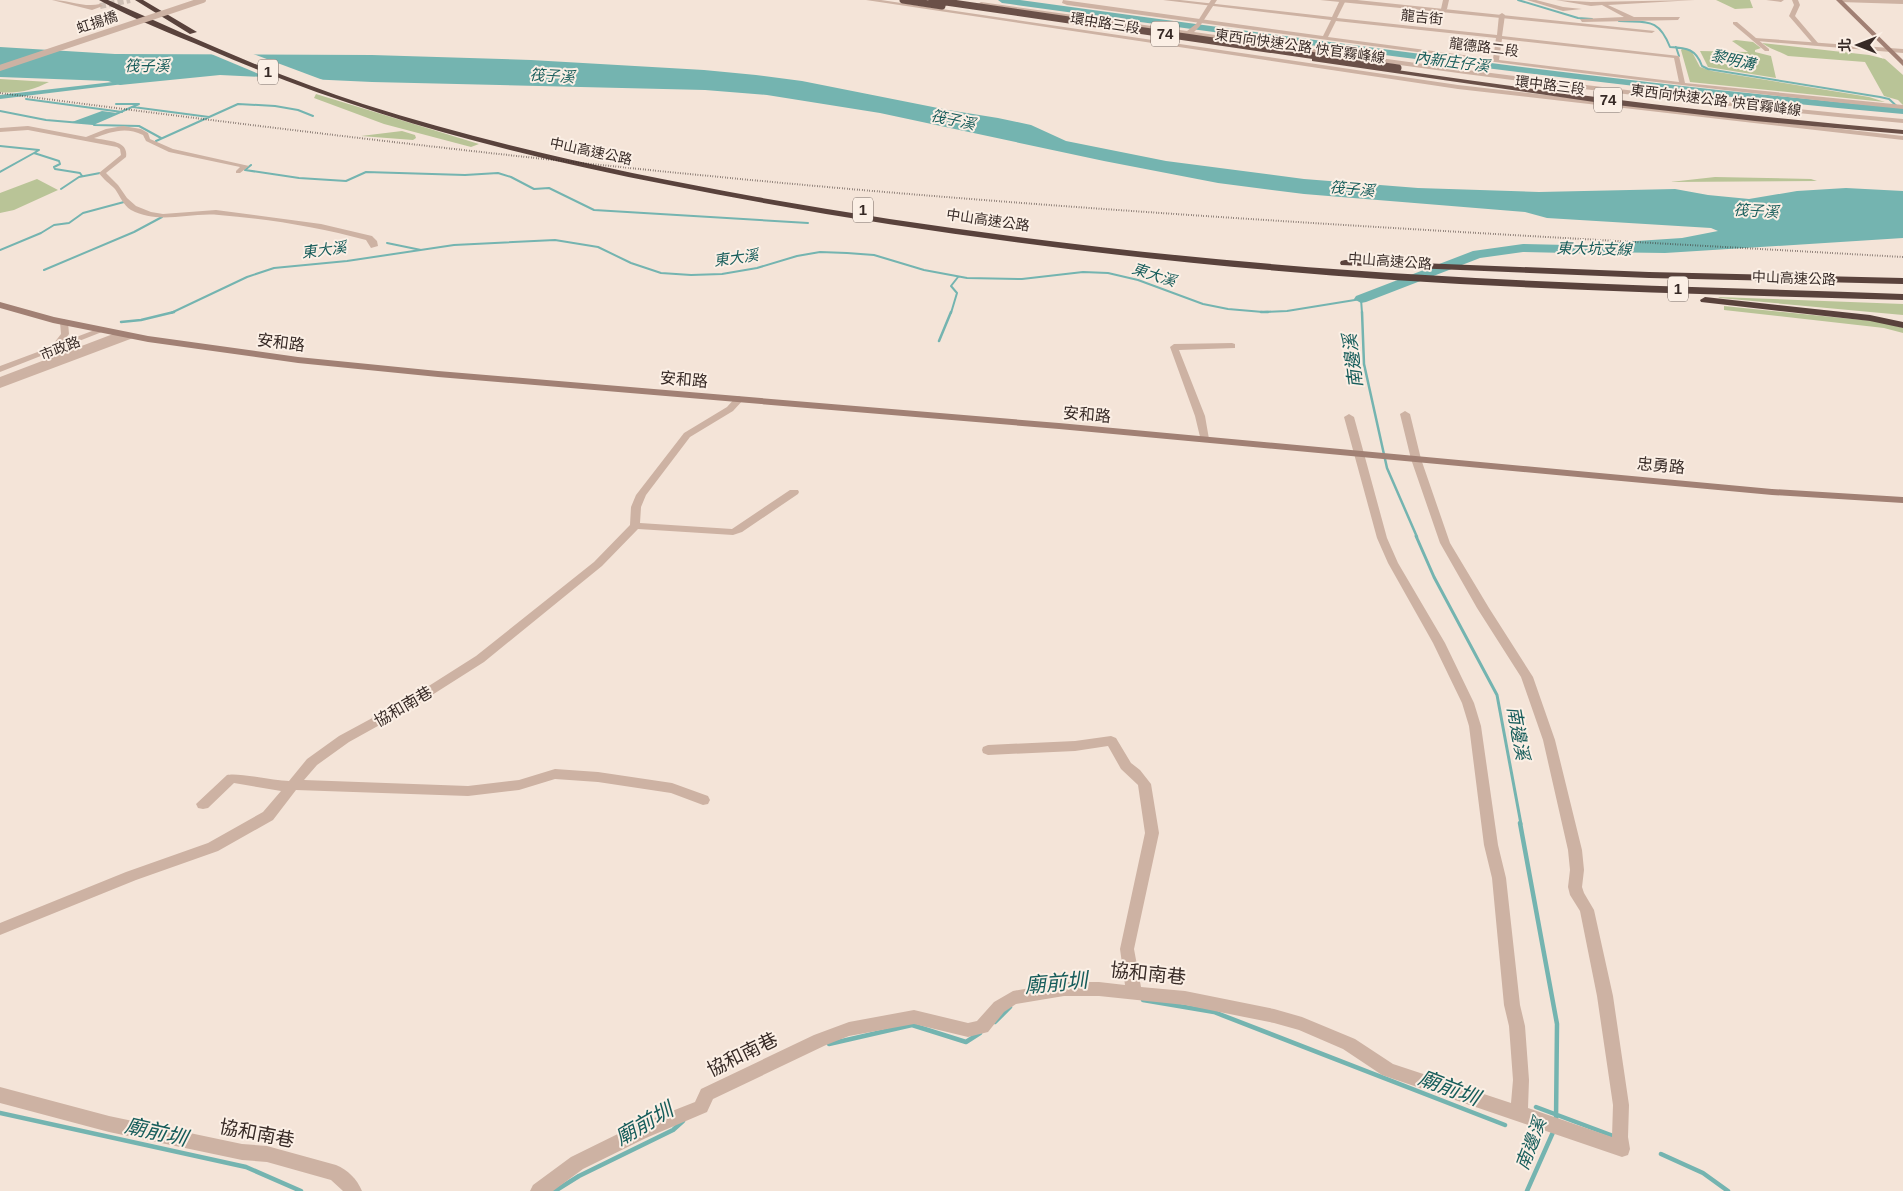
<svg xmlns="http://www.w3.org/2000/svg" width="1903" height="1191" font-family="Helvetica,'Noto Sans TC',sans-serif">
	<style>
		.green { fill: #b9c497 }
		.water { fill: #74b4b0 }
		.pier { fill: #f4e4d8 }
		.lines { fill: none; stroke-linecap: round; stroke-linejoin: round }
		.stream-far3 { stroke: #74b4b0; stroke-width: 2 }
		.stream-far2 { stroke: #74b4b0; stroke-width: 2.5 }
		.stream-far1 { stroke: #74b4b0; stroke-width: 3 }
		.stream { stroke: #74b4b0; stroke-width: 4.5 }
		.canal { fill: #74b4b0; fill-rule: evenodd }
		.river { fill: #74b4b0; fill-rule: evenodd }
		.tertiary-tunnel { stroke: #cebfb4; stroke-width: 6; stroke-dasharray: 6 3; stroke-linecap: butt }
		.minor { fill: #cdb2a3; fill-rule: evenodd }
		.tertiary { fill: #cdb2a3; fill-rule: evenodd }
		.secondary { fill: #a18074; fill-rule: evenodd }
		.trunk { fill: #6a5048; fill-rule: evenodd }
		.motorway { fill: #59423c; fill-rule: evenodd }
		.rail { stroke: #372a26; stroke-width: 2; stroke-dasharray: 0.5 2; stroke-linecap: butt }
		.tertiary-bridge { stroke: #cdb2a3; stroke-width: 6 }
		.trunk-bridge { stroke: #6a5048; stroke-width: 7 }
		.labels { text-anchor: middle; stroke-width: 4; stroke-linejoin: round; paint-order: stroke }
		.far-street-label { font-size: 14px; fill: #372a26; stroke: #fbefe5 }
		.shield { fill: #fbefe5; stroke: #72655f; stroke-width: 1 }
		.shield-label { font-size: 15px; font-weight: bold; fill: #372a26 }
		.far-water-label { font-size: 15px; font-style: italic; fill: #175d5b; stroke: #fbefe5 }
		.street-label { font-size: 16px; fill: #372a26; stroke: #fbefe5 }
		.water-label { font-size: 18px; font-style: italic; fill: #175d5b; stroke: #fbefe5 }
		.near-street-label { font-size: 19px; fill: #372a26; stroke: #fbefe5 }
		.near-water-label { font-size: 21px; font-style: italic; fill: #175d5b; stroke: #fbefe5 }
	</style>
	<rect width="100%" height="100%" fill="#f4e4d8"/>
	<path class="green" d="M1716,0H1750L1753,8L1735,9Z
		M1736,40L1753,42L1761,48L1755,50V52L1771,56L1776,78L1708,67L1700,51L1748,52L1732,41Z
		M1762,43L1869,55L1885,59L1903,75V105L1898,100L1884,96L1865,62L1788,56C1779,51 1770,49 1762,43Z
		M1682,49L1691,50L1700,67L1712,71L1869,97L1885,102L1690,82L1681,50Z
		M0,79L49,82C33,90 18,94 0,92Z
		M316,94L479,144L471,147L384,124L314,98Z
		M402,131L415,135L416,138L413,140L361,136Z
		M1715,177L1811,179L1817,181L1670,182Z
		M37,179L58,190L14,210L0,213V193Z
		M1718,297L1903,304V315L1720,298Z
		M1724,306L1882,322L1903,328V333L1884,328L1724,310Z"/>
	<path class="water" d="M0,47L115,54L372,55L531,60L704,70L756,75L802,81L948,110L998,118L1031,125L1066,141L1166,161L1304,179L1418,188L1539,192L1675,189L1708,195L1749,199L1797,191L1846,188L1903,191V238L1665,253L1593,252L1576,245L1682,238L1718,231L1711,228L1547,218L1525,212L1304,194L1218,183L1104,161L880,113L767,95L705,90L372,82L220,75L120,85L108,81L0,77Z
		M102,111L117,113L93,124L72,122Z"/>
	<path class="pier" d="M204,51L248,52L331,83L273,80Z"/>
	<g class="lines">
		<path class="stream-far3" d="M1518,0L1578,18L1592,19
			M1619,21C1647,23 1658,17 1670,47C1687,48 1696,49 1702,66L1708,69L1880,97L1889,99L1902,111
			M1676,47L1679,56
			M26,99L122,112
			M133,107L209,117
			M0,111L46,120L93,124L139,104H116
			M94,125L139,126L161,138
			M156,141L238,104L275,106L298,110L313,116
			M0,146L39,150L34,153L59,161L60,164L54,167L55,169L80,173L82,176
			M251,165L245,170L299,178L346,181L366,172L465,175L498,173L511,177L534,189L549,188L594,210L808,223
			M0,172L34,153
			M61,189L79,177L100,173
			M387,243L421,250
			M0,250L41,233L54,225L69,223L83,213L124,202
			M44,270L134,232L162,217
			M171,313L247,277L274,268L347,261L454,245L555,240L598,247L631,263L661,273L691,275L722,274L757,268L797,256L820,252L847,253L874,255L924,270L967,278L1022,279L1083,272L1108,273L1138,280L1203,304L1228,309L1263,312L1287,311L1361,299L1362,313
			M951,313L957,293L951,286L958,277"/>
		<path class="stream-far2" d="M1261,312H1268
			M1362,312L1364,364L1387,468L1417,537
			M121,322L141,320L174,312
			M939,341L951,312"/>
		<path class="stream-far1" d="M1416,536L1434,577L1497,695L1521,824"/>
		<path class="stream" d="M1520,823L1557,1024L1556,1121
			M1143,1000L1214,1012L1505,1125
			M995,1022L1010,1007
			M829,1044L912,1025L966,1042L980,1033
			M1536,1107L1616,1137
			M0,1113L246,1167L301,1191
			M1661,1154L1703,1173L1728,1191
			M555,1191L579,1176L673,1130L683,1121
			M1527,1191L1554,1130"/>
		<path class="canal" d="M130,80L132,81V83L0,99V95Z"/>
		<path class="river" d="M998,0H1020C1314,40 1608,82 1903,108V114C1601,87 1302,44 1002,3Z
			M1523,244L1611,246L1617,250L1611,254L1523,252L1480,258L1366,302L1361,303L1354,299L1356,296L1473,251Z"/>
		<path class="tertiary-tunnel" d="M100,6L130,0"/>
		<path class="minor" d="M1063,0L1323,36L1331,20L1163,0H1180L1332,17L1340,0H1346L1337,18L1497,35L1499,15L1502,13L1505,15L1502,36L1679,56L1685,83L1903,105V109C1623,82 1345,42 1067,5L1062,3ZM1336,21L1496,38L1493,59L1328,37ZM1502,39L1674,58L1679,82L1499,60Z
			M1443,0H1449L1447,9L1444,11L1441,9Z
			M1527,0H1536L1563,7L1582,9L1563,11Z
			M1556,0L1591,2L1695,0L1608,5L1634,17H1680L1678,20L1582,22L1580,19L1624,17L1602,5L1591,6Z
			M1766,0H1784L1781,2Z
			M1792,0H1798L1800,5L1795,16L1818,43V45H1814L1789,16L1794,5Z
			M1733,22H1737L1769,49V51H1765L1733,24Z
			M28,126L86,137L106,129L123,126L141,129L148,133L150,139L173,149L249,166L240,173H236V171L240,167L169,152L146,141L143,135C125,126 111,132 94,138C107,141 129,140 126,157L106,173L118,185L127,198L136,206L151,212L163,214L216,210L321,224L372,236L377,241L378,246L371,248L366,240C318,227 268,219 219,215C189,212 159,225 131,210C123,205 120,196 115,189C110,184 103,179 99,173L121,155L120,149L117,147L28,130L0,132V128Z
			M64,319L68,322L69,334L63,342L100,328L103,327L107,330L0,372V366L51,347L61,334L60,322Z
			M130,333L133,334V338L0,388V382Z
			M1232,343L1235,344V348L1179,350L1205,416L1209,439L1204,442L1201,441L1195,416L1170,347L1174,344Z
			M739,396L744,399L733,411L690,437L646,495L641,507L640,523L732,529L790,490H798L799,492L798,494L742,532L733,535L638,529L602,566L484,662L421,702L349,742L317,765L304,780L468,786L519,780L555,769L598,772L672,783L708,796L710,800L708,804L703,805L671,793L598,782L555,779L519,790L468,796L296,790L273,820L218,851L136,880L0,935V923L126,872L208,843L263,812L281,791L234,783L208,808L203,809L198,808L196,804L227,775C237,772 274,781 289,781L307,759L339,736L413,696L476,656L594,562L630,525L631,507L636,495L684,433L727,407L736,397Z
			M1405,411L1410,414L1421,459L1450,543L1489,608L1533,677L1555,740L1582,850L1584,870L1582,887L1584,893L1594,910L1613,996L1629,1105L1628,1137L1630,1149L1628,1155L1622,1157L1382,1075L1343,1049L1299,1030L1274,1023L1185,1005L1099,996H1064L1016,1004L1004,1012L988,1032L968,1037L914,1024L849,1036L826,1045L713,1099L707,1112L646,1138L583,1169L553,1191H530L533,1185L571,1157L634,1126L695,1102L701,1089L814,1035L849,1022L914,1010L968,1023L977,1021L994,1002L1013,991L1064,982H1099L1125,985L1120,949L1145,833L1138,785L1121,769L1108,746L1075,751L988,755L983,753L982,750L983,747L988,745L1075,741L1111,736L1116,738L1131,763L1140,770L1151,784L1159,833L1134,949L1141,987L1185,991L1274,1009L1302,1017L1355,1039L1393,1064L1511,1103L1513,1080L1509,1026L1504,1005L1492,878L1484,845L1469,726L1462,703L1433,643L1388,563L1377,538L1344,417L1349,414L1354,417L1387,538L1398,563L1445,643L1474,703L1481,726L1498,845L1506,878L1520,1005L1525,1026L1529,1080L1528,1108L1612,1137L1613,1105L1597,996L1580,911L1570,895L1568,887L1570,870L1568,850L1543,740L1521,677L1477,608L1440,543L1411,459L1400,414Z
			M0,1087L109,1116L242,1144L267,1146L336,1165C348,1170 357,1179 362,1191H343L331,1180L267,1162L242,1160L109,1132L0,1103Z"/>
		<path class="tertiary" d="M52,0C68,0 85,8 100,4L103,6L92,10Z
			M866,0H881L1458,85L1903,136V140L1458,89Z
			M1211,0H1217L1200,26L1194,32C1430,66 1665,98 1903,119V123C1664,102 1427,70 1190,35L1186,38L1183,36L1184,35L978,4L981,2L1187,31L1196,24Z
			M1320,0H1357L1655,31L1652,33Z
			M1837,0H1903V4L1840,2Z
			M1755,38L1903,49V53L1757,41Z
			M121,331L124,332V336L0,383V377Z"/>
		<path class="secondary" d="M1836,0H1842L1903,60V66Z
			M0,302L54,317L148,336L298,357L438,371L1059,423L1772,489L1903,497V503L1772,495L1059,429L438,377L298,363L148,342L53,323L0,308Z"/>
		<path class="trunk" d="M1314,58C1510,87 1706,113 1903,130V134L1755,121L1608,104L1312,61V59Z"/>
		<path class="motorway" d="M99,0H108C192,37 276,76 363,104C492,145 625,173 757,197C977,236 1202,262 1425,275C1584,285 1744,288 1903,294V300C1733,295 1563,291 1394,280C1151,263 908,233 669,185C510,154 357,114 208,49C172,34 133,19 99,0Z
			M135,0H143L197,32L190,34Z
			M1345,260L1649,272L1903,278V284L1649,278L1341,265L1340,263L1341,261Z
			M1705,297L1870,315L1903,322V328L1870,321L1701,302L1700,300Z"/>
		<path class="rail" d="M0,93C298,132 597,168 897,193C1232,221 1568,238 1903,257"/>
		<path class="tertiary-bridge" d="M0,68L203,0"/>
		<path class="trunk-bridge" d="M903,0L942,6
			M932,0L1398,68"/>
	</g>
	<g class="labels">
		<g class="far-street-label">
			<text transform="translate(1422 17) rotate(6)" y="5">龍吉街</text>
			<text transform="translate(97 22) rotate(-18)" y="5">虹揚橋</text>
			<text transform="translate(1105 23) rotate(9)" y="5">環中路三段</text>
			<text transform="translate(1300 46) rotate(8)" y="5">東西向快速公路 快官霧峰線</text>
			<text transform="translate(1484 47) rotate(7)" y="5">龍德路二段</text>
			<text transform="translate(1550 85) rotate(7)" y="5">環中路三段</text>
			<text transform="translate(1716 100) rotate(7)" y="5">東西向快速公路 快官霧峰線</text>
			<text transform="translate(591 151) rotate(12)" y="5">中山高速公路</text>
			<text transform="translate(988 220) rotate(8)" y="5">中山高速公路</text>
			<text transform="translate(1390 261) rotate(4)" y="5">中山高速公路</text>
			<text transform="translate(1794 278) rotate(2)" y="5">中山高速公路</text>
			<text transform="translate(60 348) rotate(-21)" y="5">市政路</text>
		</g>
		<g class="shield">
			<rect x="1151" y="21.5" width="28" height="25" rx="4"/>
			<rect x="258" y="59.5" width="20" height="25" rx="4"/>
			<rect x="1594" y="87.5" width="28" height="25" rx="4"/>
			<rect x="853" y="197.5" width="20" height="25" rx="4"/>
			<rect x="1668" y="276.5" width="20" height="25" rx="4"/>
		</g>
		<g class="shield-label">
			<text x="1165" y="39">74</text>
			<text x="268" y="77">1</text>
			<text x="1608" y="105">74</text>
			<text x="863" y="215">1</text>
			<text x="1678" y="294">1</text>
		</g>
		<g class="far-water-label">
			<text transform="translate(1733 60) rotate(13)" y="5">黎明溝</text>
			<text transform="translate(1452 62) rotate(7)" y="5">內新庄仔溪</text>
			<text x="147" y="71">筏子溪</text>
			<text transform="translate(552 76) rotate(3)" y="5">筏子溪</text>
			<text transform="translate(953 120) rotate(12)" y="5">筏子溪</text>
			<text transform="translate(1352 189) rotate(5)" y="5">筏子溪</text>
			<text transform="translate(1756 211) rotate(3)" y="5">筏子溪</text>
			<text transform="translate(1594 249) rotate(1)" y="5">東大坑支線</text>
			<text transform="translate(324 250) rotate(-7)" y="5">東大溪</text>
			<text transform="translate(736 258) rotate(-8)" y="5">東大溪</text>
			<text transform="translate(1154 275) rotate(18)" y="5">東大溪</text>
		</g>
		<g class="street-label">
			<text transform="translate(281 342) rotate(7)" y="6">安和路</text>
			<text transform="translate(684 379) rotate(5)" y="6">安和路</text>
			<text transform="translate(1087 414) rotate(5)" y="6">安和路</text>
			<text transform="translate(1661 465) rotate(5)" y="6">忠勇路</text>
			<text transform="translate(403 706) rotate(-30)" y="6">協和南巷</text>
		</g>
		<g class="water-label">
			<text transform="translate(1353 361) rotate(-97)" y="6">南邊溪</text>
			<text transform="translate(1518 733) rotate(80)" y="6">南邊溪</text>
			<text transform="translate(1531 1144) rotate(-69)" y="6">南邊溪</text>
		</g>
		<g class="near-street-label">
			<text transform="translate(1148 973) rotate(6)" y="7">協和南巷</text>
			<text transform="translate(742 1054) rotate(-26)" y="7">協和南巷</text>
			<text transform="translate(257 1133) rotate(11)" y="7">協和南巷</text>
		</g>
		<g class="near-water-label">
			<text transform="translate(1056 983) rotate(-5)" y="7">廟前圳</text>
			<text transform="translate(1449 1088) rotate(21)" y="7">廟前圳</text>
			<text transform="translate(644 1124) rotate(-30)" y="7">廟前圳</text>
			<text transform="translate(156 1132) rotate(13)" y="7">廟前圳</text>
		</g>
	</g>
	<g transform="translate(1858 45) rotate(270)" stroke="#fbefe5" stroke-width="4" paint-order="stroke">
	<path d="M0-4L9 19L0 12L-9 19Z" fill="#372a26"/>
	<text y="-8" font-size="14" font-weight="bold" text-anchor="middle" fill="#372a26">北</text>
	</g>
</svg>
